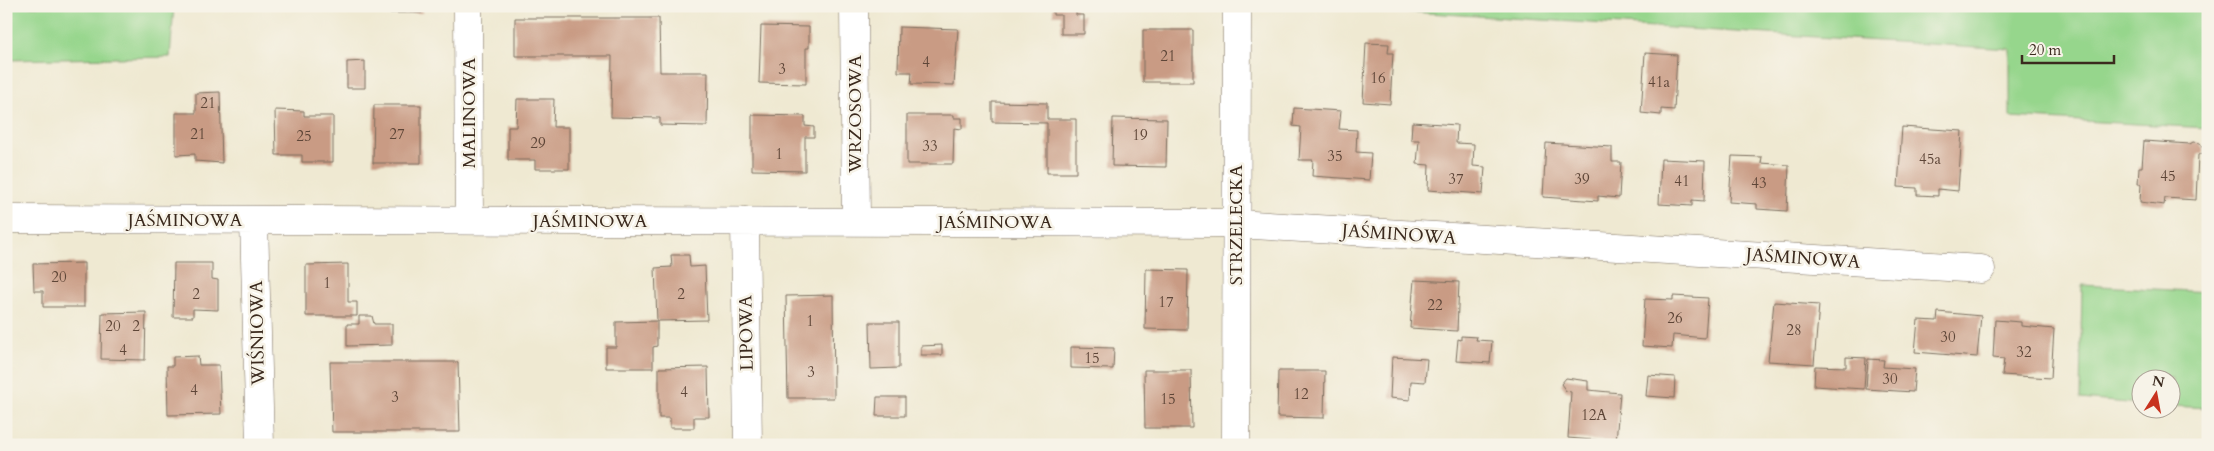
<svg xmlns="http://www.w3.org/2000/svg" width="2214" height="451" font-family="Cardo,serif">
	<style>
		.green { fill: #96d68c; stroke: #688055 }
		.building { fill: #c99b84 }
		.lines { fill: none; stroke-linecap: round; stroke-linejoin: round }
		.minor-casing { stroke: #7a6d5d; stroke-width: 29 }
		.minor { stroke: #fff; stroke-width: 28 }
		.labels { text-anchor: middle; stroke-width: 5; stroke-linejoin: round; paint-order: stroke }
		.number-label { font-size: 15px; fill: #5e4638 }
		.street-label { font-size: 18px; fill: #3b2a1e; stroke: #f7f3e8 }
	</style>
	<rect width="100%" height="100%" fill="#f7f3e8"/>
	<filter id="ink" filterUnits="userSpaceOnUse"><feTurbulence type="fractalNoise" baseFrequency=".02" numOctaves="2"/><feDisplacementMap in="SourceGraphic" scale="10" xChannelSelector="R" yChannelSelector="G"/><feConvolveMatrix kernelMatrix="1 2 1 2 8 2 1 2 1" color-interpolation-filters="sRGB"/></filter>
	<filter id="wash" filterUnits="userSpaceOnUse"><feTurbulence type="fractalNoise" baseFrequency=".0096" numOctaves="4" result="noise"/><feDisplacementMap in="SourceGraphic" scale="20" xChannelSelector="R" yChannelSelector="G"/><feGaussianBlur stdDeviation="1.12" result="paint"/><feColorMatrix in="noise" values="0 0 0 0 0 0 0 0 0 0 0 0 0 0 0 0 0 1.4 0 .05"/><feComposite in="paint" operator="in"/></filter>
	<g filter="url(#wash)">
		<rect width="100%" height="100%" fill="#efe9d2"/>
		<path class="green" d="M6,6H174L170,57L6,60Z
			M1316,6H2208V128L2010,117V49Z
			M2082,285L2208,292V408L2172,406V378H2142L2141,404L2080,399Z"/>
		<g id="blocks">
			<path class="building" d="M371,6H422V13H371Z
				M1053,6H1076V15H1084V34H1061V15H1053Z
				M515,18H659L660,72H708L707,126L660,125V118L611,117L612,56H515Z
				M761,26L809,27V48H806V84L759,83Z
				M899,27L958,29L954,85L911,84L912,72H898Z
				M1143,30H1193V82H1143Z
				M1366,43L1389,44L1388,53H1393L1390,104L1363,102Z
				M1645,53L1677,55L1674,110L1661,109V115L1641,113Z
				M365,61V88H347V62Z
				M220,92L222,163L195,161V154L176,155V113H196V93Z
				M517,99H554L553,127H569V169H535V160H508V127H516Z
				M992,102L1047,103V119H1076V173H1047V123L992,122Z
				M374,105H421V163H373Z
				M1294,108L1341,111L1339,129L1357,130L1356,152L1371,153L1369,180L1312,176L1313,160H1299L1301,127L1293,126Z
				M275,110L304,111V116H333V162H302V155H276Z
				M752,115L805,116V126L814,127V137H805V171L752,170Z
				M907,115H954V118H962V129L954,128L953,164H907Z
				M1113,118L1167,119L1166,167L1112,166Z
				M1412,122L1457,125L1456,143L1474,144L1473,166L1485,167L1483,194L1428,190L1429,165L1417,164L1419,140H1411Z
				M1902,127L1962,131L1958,191L1938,189V196L1917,195V188L1898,187Z
				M2144,141L2190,144L2193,142L2200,143L2203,148V153L2198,155L2196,200L2165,198L2164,205L2140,202L2141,184H2138L2139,167H2142Z
				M1546,143L1612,147V162H1621L1619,198L1598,196V201L1543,197Z
				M1732,156L1762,157L1761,163L1789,165L1787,211L1757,209V204L1729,202Z
				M1661,159L1705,161L1704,201L1692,200V206L1659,204Z
				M671,255H689L690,267L705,266L707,320L657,321L655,268L672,267Z
				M84,263V307H43V291H34L33,264Z
				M174,263H212V279L218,280V310L193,309V317H173Z
				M348,264V302H357V316H306V265Z
				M1146,269L1188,270L1187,330L1145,329Z
				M1414,280L1459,282L1457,331L1410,328Z
				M833,295L834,398H788L786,296Z
				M1673,296L1708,298L1705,338L1673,335L1672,348L1642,346L1645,299L1673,300Z
				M1774,302L1819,305L1814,364L1768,361Z
				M146,312L145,360L101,359L102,313Z
				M1938,312L1981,316L1977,357L1915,352L1918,320L1937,321Z
				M359,316H372L374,324H392V345L347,346V324H359Z
				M1995,320L2021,322V326L2054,329L2051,378L2002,375L2004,359L1993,358Z
				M657,321V346L653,347V368H606V347H616V322Z
				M870,322H899V368L871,369Z
				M1461,336L1477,337L1476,340L1492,341L1490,363L1456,361L1458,339L1461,340Z
				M942,345V355H921V346Z
				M1071,347L1114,348L1113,369L1071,368Z
				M198,356L199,365H219L221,414L168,415L167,366H173V357Z
				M1392,357L1427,359L1425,382L1411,381L1410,400L1390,398Z
				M1846,357L1866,358L1864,389L1814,386L1815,366L1846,367Z
				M1868,359L1884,360L1883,367L1915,369L1913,392L1866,389Z
				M330,362H458L460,432H332Z
				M708,367L709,417H694V428H670V418H659V368Z
				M1144,370H1191L1192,428H1145Z
				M1278,371H1325L1324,418L1277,417Z
				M1648,375L1675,377L1674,398L1646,396Z
				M1566,378L1588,381V390L1620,393L1616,442L1568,438L1571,392L1566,391L1561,384Z
				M877,397H905V416H876Z"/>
		</g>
	</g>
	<g filter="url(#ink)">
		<use href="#blocks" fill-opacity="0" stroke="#7a6d5d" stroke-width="1"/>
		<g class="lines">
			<defs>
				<path id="minor" d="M468,6L469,220
					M854,6L856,221
					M6,219L1220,223L1981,269
					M254,221L260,445
					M745,221L748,445
					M1236,445L1237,6"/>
			</defs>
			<use href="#minor" class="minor-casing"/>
			<use href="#minor" class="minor"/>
		</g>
	</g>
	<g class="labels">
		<g class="number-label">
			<text x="1168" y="61">21</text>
			<text x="926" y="67">4</text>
			<text x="782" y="74">3</text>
			<text x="1378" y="83">16</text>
			<text x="1659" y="87">41a</text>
			<text x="208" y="108">21</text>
			<text x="198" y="139">21</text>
			<text x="397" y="139">27</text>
			<text x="1140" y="140">19</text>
			<text x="304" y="141">25</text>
			<text x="538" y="148">29</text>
			<text x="930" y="151">33</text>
			<text x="779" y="159">1</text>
			<text x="1335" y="161">35</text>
			<text x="1930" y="164">45a</text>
			<text x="2168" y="181">45</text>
			<text x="1456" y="184">37</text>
			<text x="1582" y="184">39</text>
			<text x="1682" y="186">41</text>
			<text x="1759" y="188">43</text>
			<text x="59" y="282">20</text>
			<text x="327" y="288">1</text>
			<text x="196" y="299">2</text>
			<text x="681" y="299">2</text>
			<text x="1166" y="307">17</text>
			<text x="1435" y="310">22</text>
			<text x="1675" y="323">26</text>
			<text x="810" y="326">1</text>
			<text x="113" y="331">20</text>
			<text x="136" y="331">2</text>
			<text x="1794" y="335">28</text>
			<text x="1948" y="342">30</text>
			<text x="123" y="355">4</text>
			<text x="2024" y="357">32</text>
			<text x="1092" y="363">15</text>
			<text x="811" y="377">3</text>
			<text x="1890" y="384">30</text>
			<text x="194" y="395">4</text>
			<text x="684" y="397">4</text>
			<text x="1301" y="399">12</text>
			<text x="395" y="402">3</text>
			<text x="1168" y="404">15</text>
			<text x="1594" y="420">12A</text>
		</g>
		<g class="street-label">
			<text transform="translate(469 113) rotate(-90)" y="6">MALINOWA</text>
			<text transform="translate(855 114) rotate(-90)" y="6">WRZOSOWA</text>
			<text x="185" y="226">JAŚMINOWA</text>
			<text x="590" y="227">JAŚMINOWA</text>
			<text x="995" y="228">JAŚMINOWA</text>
			<text transform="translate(1236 225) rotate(-90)" y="6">STRZELECKA</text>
			<text transform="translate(1399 234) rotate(4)" y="6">JAŚMINOWA</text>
			<text transform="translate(1803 258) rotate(4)" y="6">JAŚMINOWA</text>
			<text transform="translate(257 333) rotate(-91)" y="6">WIŚNIOWA</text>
			<text transform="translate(746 333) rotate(-91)" y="6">LIPOWA</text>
		</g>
	</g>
	<rect width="2214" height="451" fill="none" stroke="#f7f3e8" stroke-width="25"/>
	<g transform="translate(2156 394) rotate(11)"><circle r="24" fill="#f7f3e8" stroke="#aca397"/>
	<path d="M0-4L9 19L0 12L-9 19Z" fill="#c8321e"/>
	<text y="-8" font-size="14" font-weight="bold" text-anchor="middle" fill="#3b2a1e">N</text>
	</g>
	<path d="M2022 55v8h92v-8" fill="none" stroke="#3b2a1e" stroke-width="2.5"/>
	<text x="2029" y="55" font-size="15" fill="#3b2a1e" stroke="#f7f3e8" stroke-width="4" paint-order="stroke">20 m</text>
</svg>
